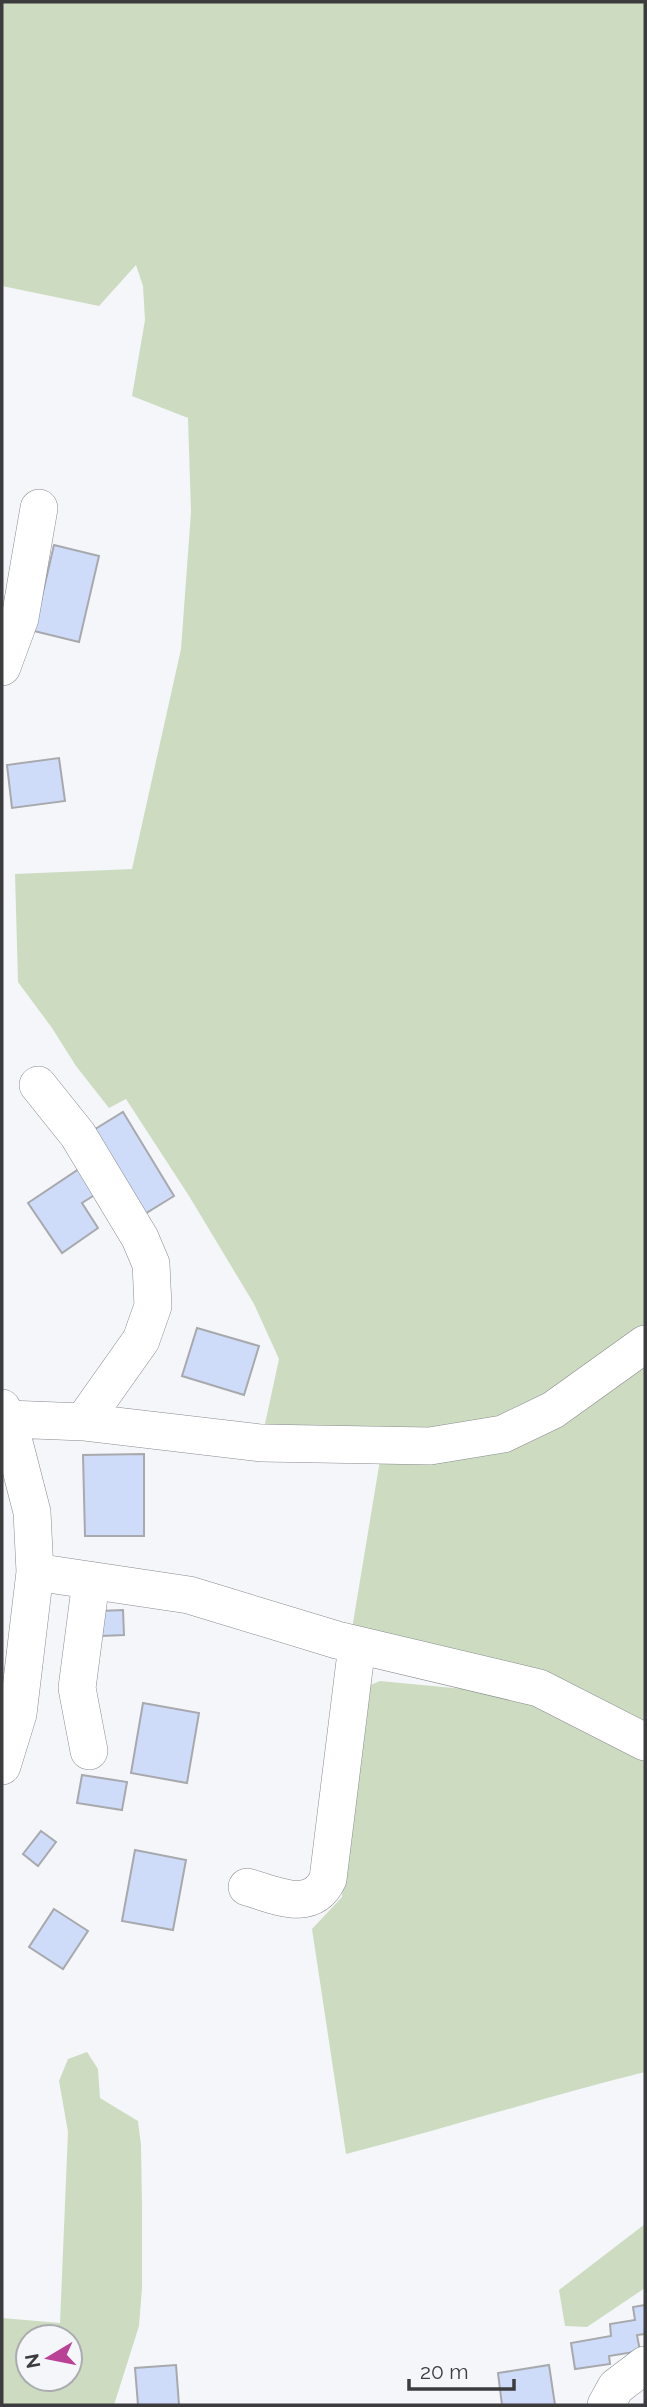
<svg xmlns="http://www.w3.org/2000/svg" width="647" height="2407" font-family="Raleway,sans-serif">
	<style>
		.green { fill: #cddcc1; fill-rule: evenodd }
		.building { fill: #cfdcf9; stroke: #a7a9ad; stroke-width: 2 }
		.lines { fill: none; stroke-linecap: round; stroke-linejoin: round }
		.minor-casing { stroke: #888a8e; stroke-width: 38 }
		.minor { stroke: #fff; stroke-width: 37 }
	</style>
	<rect width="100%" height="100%" fill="#f4f6fa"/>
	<path class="green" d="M2,2H645V1332L497,1428L263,1433L279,1359L254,1304L189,1196L126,1099L109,1108L76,1066L52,1028L18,982L15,874L132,869L181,649L191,512L188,418L132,396L145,320L143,286L136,265L99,306L2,286Z
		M645,1355V1728L351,1635L381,1454H419Z
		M380,1681L485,1691L531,1702L645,1759V2072C545,2097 447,2128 346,2154L312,1929L342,1897L348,1826L368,1686Z
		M87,2052L98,2069L100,2098L138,2121L141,2145L142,2205V2288L139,2326L114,2405H2V2318L60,2323L68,2132L59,2081L68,2059ZM28,2337H70V2379H28Z
		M645,2224V2288L587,2327L565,2326L559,2290Z"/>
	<path class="building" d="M54,545L99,556L79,642L34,631Z
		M59,758L65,801L12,808L7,765Z
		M123,1112L174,1196L143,1215L92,1131Z
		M79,1169L96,1194L82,1203L98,1228L62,1253L28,1203Z
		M197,1328L259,1346L244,1395L182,1376Z
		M144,1454V1536H85L83,1455Z
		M123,1610L124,1635L101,1636L100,1611Z
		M143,1703L199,1713L187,1783L131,1773Z
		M82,1775L127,1782L122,1810L77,1803Z
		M41,1831L56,1842L38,1866L23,1854Z
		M135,1850L186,1860L173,1930L122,1921Z
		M54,1909L88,1931L63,1969L29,1947Z
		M645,2305V2334L637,2335L640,2351L609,2356L610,2364L575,2369L571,2343L611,2336L610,2324L635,2320L633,2307Z
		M176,2365L179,2405H138L135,2368Z
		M549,2365L555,2405H502L498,2373Z"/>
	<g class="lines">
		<defs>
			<path id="minor" d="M2,667L20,618L39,508
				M38,1085L78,1135L140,1238L151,1264L153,1306L141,1340L83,1422
				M2,1408L8,1419L32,1512L35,1572L18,1714L2,1766
				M8,1419L83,1422L261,1443L430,1446L503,1434L553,1410L645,1344
				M35,1572L189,1595L337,1640L539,1688L645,1742
				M89,1751L77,1688L91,1581
				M247,1887C276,1895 311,1914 328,1879L357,1645
				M606,2405L616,2387L645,2365"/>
		</defs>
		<use href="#minor" class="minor-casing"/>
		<use href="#minor" class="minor"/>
	</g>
	<rect width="647" height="2407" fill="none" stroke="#3c3c3e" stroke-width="7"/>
	<g transform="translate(49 2358) rotate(260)"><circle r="33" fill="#f4f6fa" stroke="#aaacaf" stroke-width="2"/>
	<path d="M0-5L12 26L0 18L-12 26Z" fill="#ba4195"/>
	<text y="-10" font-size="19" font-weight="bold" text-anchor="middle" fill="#3c3c3e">N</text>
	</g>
	<path d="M409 2379v10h105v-10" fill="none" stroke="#3c3c3e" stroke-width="3.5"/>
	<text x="420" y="2379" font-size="21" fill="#3c3c3e" stroke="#f4f6fa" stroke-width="5" paint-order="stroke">20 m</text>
</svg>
